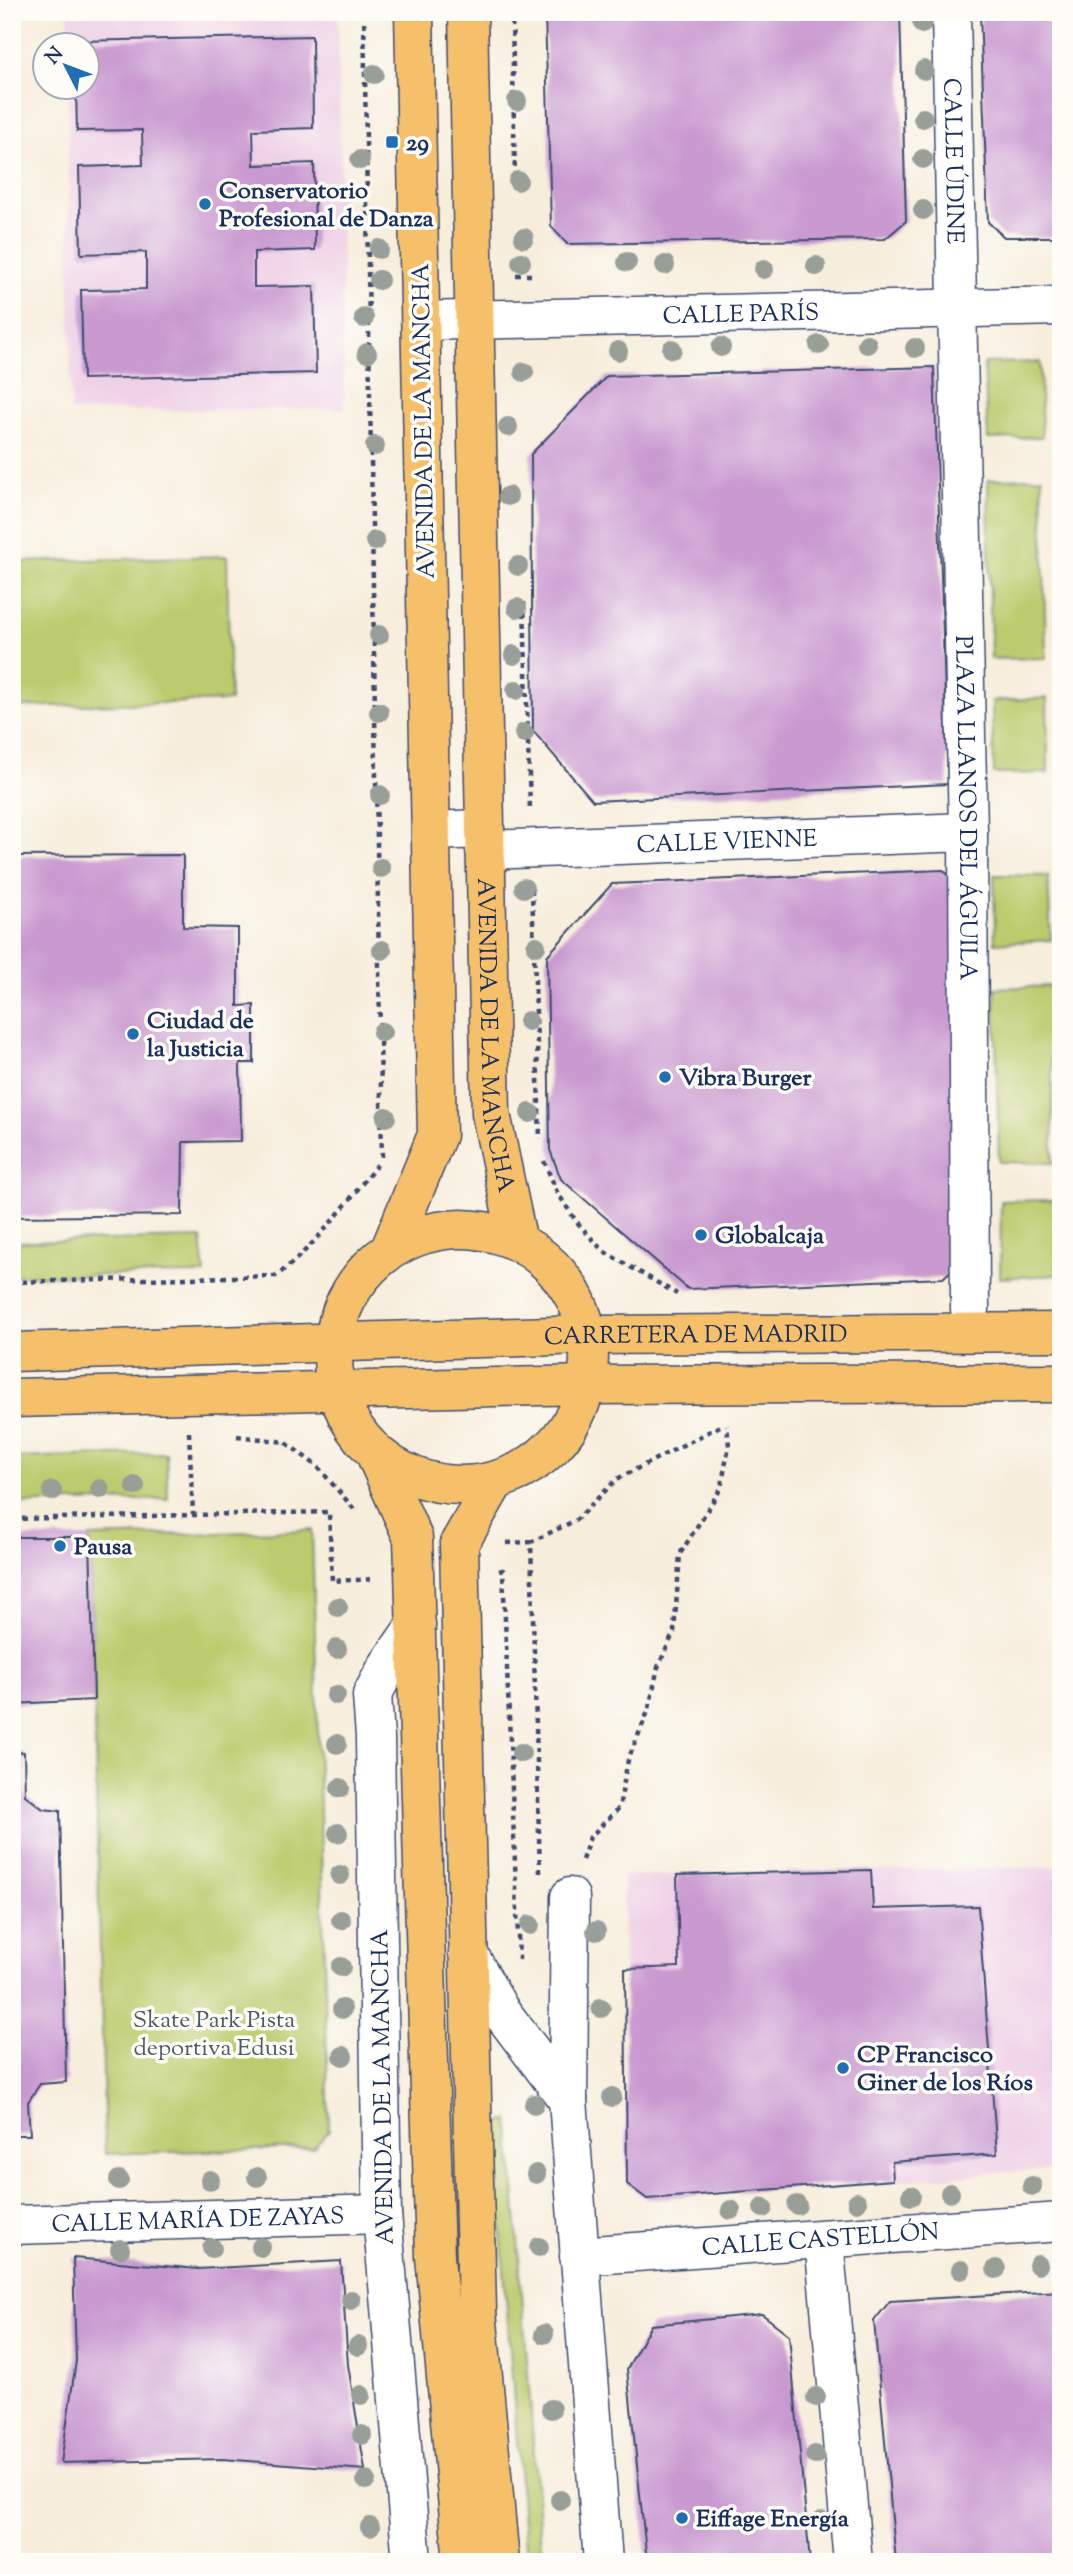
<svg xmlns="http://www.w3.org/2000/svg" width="1073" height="2574" font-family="'Sorts Mill Goudy',serif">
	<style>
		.built { fill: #efd0e6 }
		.green { fill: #bccb6d; stroke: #6c7d66; stroke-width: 2 }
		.building { fill: #c99ad0 }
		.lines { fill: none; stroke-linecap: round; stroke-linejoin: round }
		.minor-casing { stroke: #3c4c71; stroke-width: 41 }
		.major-casing { stroke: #3c4c71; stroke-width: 41 }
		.path { stroke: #3c4c71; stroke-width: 4.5; stroke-dasharray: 5 5; stroke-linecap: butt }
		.minor { stroke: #fff; stroke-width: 38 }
		.major { stroke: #f6c06b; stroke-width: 38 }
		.tree { fill: #989e98 }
		.poi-dot { fill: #1f6fb2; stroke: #fdfcf7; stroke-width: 2.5 }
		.labels { text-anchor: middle; stroke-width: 7; stroke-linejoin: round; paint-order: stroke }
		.poi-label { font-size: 24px; font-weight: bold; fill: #1b2f5e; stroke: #fdfcf7; text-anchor: start }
		.street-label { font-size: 24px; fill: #1b2f5e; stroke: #fdfcf7 }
		.park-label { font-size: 24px; fill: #4b5e62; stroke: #fdfcf7 }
	</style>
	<rect width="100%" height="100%" fill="#fdfcf7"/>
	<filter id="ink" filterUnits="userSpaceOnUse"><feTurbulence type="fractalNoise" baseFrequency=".0143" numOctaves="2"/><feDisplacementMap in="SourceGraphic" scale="14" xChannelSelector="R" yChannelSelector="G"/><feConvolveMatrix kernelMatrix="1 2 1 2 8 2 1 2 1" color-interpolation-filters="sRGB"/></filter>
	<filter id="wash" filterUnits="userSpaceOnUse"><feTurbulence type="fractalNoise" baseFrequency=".00686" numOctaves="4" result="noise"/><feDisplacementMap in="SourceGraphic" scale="28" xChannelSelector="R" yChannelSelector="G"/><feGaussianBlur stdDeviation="1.57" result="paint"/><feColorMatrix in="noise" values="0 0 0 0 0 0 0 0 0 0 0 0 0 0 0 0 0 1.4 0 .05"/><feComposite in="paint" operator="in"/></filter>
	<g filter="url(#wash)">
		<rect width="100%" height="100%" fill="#f7eddb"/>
		<path class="built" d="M68,12H338L344,409L71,411L68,88H88V46L68,45Z
			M1061,1867V2168L647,2199L627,2184L623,1876Z"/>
		<path class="green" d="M1040,362L1042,437L988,439L984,363Z
			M1042,477L1046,658L991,659L988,480Z
			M227,556L230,701L12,707V562Z
			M1047,698L1048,773L994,774L992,701Z
			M994,875L1048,876L1051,940L995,943Z
			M1051,986L1053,1163L999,1162L995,988Z
			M1055,1200L1057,1275L1000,1278L1001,1201Z
			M201,1238L205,1274L12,1276V1242Z
			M166,1453L168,1499L12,1504V1458Z
			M312,1530L329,2130L314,2148L105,2154L90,1537Z
			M509,2120L542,2562H526L493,2123Z"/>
		<g id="blocks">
			<path class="building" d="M545,12H900L906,221L885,239L567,244L551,226Z
				M980,12H1061V237H1004L988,222Z
				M312,36L313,128L253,130L254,165L314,163L315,250L254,252V287L314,286L316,373L83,379L81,290L146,289V252L81,254L79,167L143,165L142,130L77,131L76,88H88V46H76V41Z
				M934,367L948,784L593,801L533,731L531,454L607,376Z
				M183,855V927L238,928V1006L254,1005V1063H240L241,1141L183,1142L182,1215L12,1217V856Z
				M943,870L957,883L954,1268L943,1278L688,1289L561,1179L550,1150L547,956L612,884Z
				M12,1537H90L94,1700L12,1704Z
				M24,1752L25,1795L43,1809L60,1811L66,2082L40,2084L28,2102L30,2135H12V1753Z
				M871,1870L873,1909L978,1906L997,2154L892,2162L893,2180L647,2199L627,2184L625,1969L679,1967L677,1875Z
				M73,2258L198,2269L341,2261L348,2365L365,2470L223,2459L61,2463L76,2361Z
				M1061,2291V2562H896L874,2321L890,2301Z
				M762,2314L789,2335L810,2562H647L627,2369L651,2325Z"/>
		</g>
	</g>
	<g filter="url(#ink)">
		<use href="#blocks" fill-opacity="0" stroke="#3c4c71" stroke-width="2"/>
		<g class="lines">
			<defs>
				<g id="minor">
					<path id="s1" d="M951,12L968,832L970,1309"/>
					<path id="s2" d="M421,321L1061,306"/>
					<path d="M431,831L484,829"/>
					<path id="s3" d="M485,850L968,832"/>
					<path d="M468,1953L499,2009L568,2100L603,2562"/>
					<path d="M568,2100L570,1897"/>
					<path id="s4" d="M12,2225L382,2214"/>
					<path d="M824,2240L853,2562"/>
					<path id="s5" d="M579,2256L1061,2222"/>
					<path d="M412,2562L382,2214L375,1737L372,1695L387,1667L416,1625"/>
				</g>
				<g id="major">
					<path id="s6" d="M468,12L491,1114L517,1238"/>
					<circle cx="461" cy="1357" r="128"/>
					<path d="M391,1247L437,1135L414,12"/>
					<path id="s7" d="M12,1352L589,1335L1061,1332"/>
					<path d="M12,1398L588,1385L1061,1383"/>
					<path d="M377,1458L413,1538L435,2257L463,2562"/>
					<path d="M494,1483L459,1544L477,2311L500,2562"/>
				</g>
			</defs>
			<use href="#minor" class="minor-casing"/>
			<use href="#major" class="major-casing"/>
			<path class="path" d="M364,12L382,1161
				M512,12L515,184
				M516,275H535
				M524,602L530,810
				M532,889L540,1139
				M544,1161L557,1192L576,1221L603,1251L677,1294
				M12,1282L276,1276C317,1245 348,1201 380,1161
				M189,1432L193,1514
				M237,1436L285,1442L317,1466L354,1509
				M12,1519L329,1512L332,1581L375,1579
				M507,1543L531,1542
				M499,1571L503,1570L519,1960
				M582,1860L590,1837L619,1808L628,1760L649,1709L658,1667L674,1632L680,1554L721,1488L729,1446L727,1425
				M540,1873L531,1542L576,1520L617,1479L720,1426"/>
			<use href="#minor" class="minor"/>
			<use href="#major" class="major"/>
		</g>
		<g class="tree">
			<circle cx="922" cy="24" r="10"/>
			<circle cx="924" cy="70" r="10"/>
			<circle cx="374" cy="74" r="10"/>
			<circle cx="517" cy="101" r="10"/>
			<circle cx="923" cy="118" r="10"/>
			<circle cx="923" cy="159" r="10"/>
			<circle cx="360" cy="160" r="10"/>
			<circle cx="518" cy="181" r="10"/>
			<circle cx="923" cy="210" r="10"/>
			<circle cx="524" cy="238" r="10"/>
			<circle cx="379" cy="249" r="10"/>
			<circle cx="521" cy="262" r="10"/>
			<circle cx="627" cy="262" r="10"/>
			<circle cx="665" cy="265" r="10"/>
			<circle cx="816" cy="266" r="10"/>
			<circle cx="764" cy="269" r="10"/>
			<circle cx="379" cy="280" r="10"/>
			<circle cx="364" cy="318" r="10"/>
			<circle cx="867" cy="344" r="10"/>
			<circle cx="819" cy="345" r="10"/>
			<circle cx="721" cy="347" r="10"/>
			<circle cx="915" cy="348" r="10"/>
			<circle cx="672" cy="349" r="10"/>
			<circle cx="618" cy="351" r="10"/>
			<circle cx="367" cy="353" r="10"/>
			<circle cx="524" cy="372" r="10"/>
			<circle cx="508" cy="427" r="10"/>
			<circle cx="375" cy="446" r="10"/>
			<circle cx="508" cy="496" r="10"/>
			<circle cx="375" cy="541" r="10"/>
			<circle cx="518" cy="566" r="10"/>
			<circle cx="517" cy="608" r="10"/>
			<circle cx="379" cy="635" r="10"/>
			<circle cx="514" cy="655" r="10"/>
			<circle cx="516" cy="690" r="10"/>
			<circle cx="379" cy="712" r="10"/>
			<circle cx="524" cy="733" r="10"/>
			<circle cx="380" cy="795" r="10"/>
			<circle cx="381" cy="868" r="10"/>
			<circle cx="524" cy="888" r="10"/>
			<circle cx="536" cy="946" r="10"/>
			<circle cx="382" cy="950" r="10"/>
			<circle cx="528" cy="1021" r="10"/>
			<circle cx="382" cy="1032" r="10"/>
			<circle cx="530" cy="1113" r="10"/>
			<circle cx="386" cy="1117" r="10"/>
			<circle cx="135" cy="1486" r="10"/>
			<circle cx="100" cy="1489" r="10"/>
			<circle cx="52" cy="1491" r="10"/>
			<circle cx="338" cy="1607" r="10"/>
			<circle cx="337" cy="1649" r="10"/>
			<circle cx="336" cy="1695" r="10"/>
			<circle cx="337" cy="1744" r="10"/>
			<circle cx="521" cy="1753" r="10"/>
			<circle cx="340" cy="1788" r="10"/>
			<circle cx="338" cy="1833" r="10"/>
			<circle cx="340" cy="1875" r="10"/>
			<circle cx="341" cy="1920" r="10"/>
			<circle cx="530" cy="1925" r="10"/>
			<circle cx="596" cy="1931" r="10"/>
			<circle cx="341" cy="1967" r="10"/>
			<circle cx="601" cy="2008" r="10"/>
			<circle cx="342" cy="2009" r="10"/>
			<circle cx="343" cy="2056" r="10"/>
			<circle cx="612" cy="2097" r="10"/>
			<circle cx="534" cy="2104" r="10"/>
			<circle cx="536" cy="2174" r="10"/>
			<circle cx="257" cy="2177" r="10"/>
			<circle cx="119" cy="2180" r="10"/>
			<circle cx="210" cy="2180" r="10"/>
			<circle cx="1032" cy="2186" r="10"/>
			<circle cx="950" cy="2193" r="10"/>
			<circle cx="911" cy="2196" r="10"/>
			<circle cx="857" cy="2202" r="10"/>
			<circle cx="797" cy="2205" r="10"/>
			<circle cx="763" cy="2208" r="10"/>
			<circle cx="731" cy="2210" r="10"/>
			<circle cx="261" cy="2247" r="10"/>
			<circle cx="539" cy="2247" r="10"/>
			<circle cx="212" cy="2248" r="10"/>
			<circle cx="120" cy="2249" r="10"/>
			<circle cx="1038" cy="2265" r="10"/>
			<circle cx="996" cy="2269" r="10"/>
			<circle cx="961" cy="2270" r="10"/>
			<circle cx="351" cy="2300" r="10"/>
			<circle cx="544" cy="2334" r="10"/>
			<circle cx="358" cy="2346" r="10"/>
			<circle cx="361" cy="2395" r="10"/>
			<circle cx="816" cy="2397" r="10"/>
			<circle cx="551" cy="2409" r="10"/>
			<circle cx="362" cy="2435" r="10"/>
			<circle cx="815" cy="2455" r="10"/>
			<circle cx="366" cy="2480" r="10"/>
			<circle cx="560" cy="2500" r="10"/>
			<circle cx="822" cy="2521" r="10"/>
			<circle cx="370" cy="2527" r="10"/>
		</g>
	</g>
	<g class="poi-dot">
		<rect x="385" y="135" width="14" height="14" rx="3.5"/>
		<circle cx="205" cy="204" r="7"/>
		<circle cx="133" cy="1034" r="7"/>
		<circle cx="665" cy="1077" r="7"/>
		<circle cx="701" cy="1235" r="7"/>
		<circle cx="60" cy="1546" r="7"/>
		<circle cx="843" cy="2068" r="7"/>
		<circle cx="682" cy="2518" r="7"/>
	</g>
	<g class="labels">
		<g class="poi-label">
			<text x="406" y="150">29</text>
			<text x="219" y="198">Conservatorio<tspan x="219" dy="28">Profesional de Danza</tspan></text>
			<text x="147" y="1028">Ciudad de<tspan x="147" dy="28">la Justicia</tspan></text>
			<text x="679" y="1085">Vibra Burger</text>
			<text x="715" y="1243">Globalcaja</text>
			<text x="74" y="1554">Pausa</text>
			<text x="857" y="2062">CP Francisco<tspan x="857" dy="28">Giner de los Ríos</tspan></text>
			<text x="696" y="2526">Eiffage Energía</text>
		</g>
		<g class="street-label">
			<text dy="8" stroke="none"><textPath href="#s1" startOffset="149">CALLE ÚDINE</textPath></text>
			<text dy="8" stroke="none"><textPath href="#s2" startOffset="320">CALLE PARÍS</textPath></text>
			<text transform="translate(423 421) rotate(-91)" y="8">AVENIDA DE LA MANCHA</text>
			<text dy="8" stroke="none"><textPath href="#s1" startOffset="796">PLAZA LLANOS DEL ÁGUILA</textPath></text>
			<text dy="8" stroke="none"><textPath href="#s3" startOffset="242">CALLE VIENNE</textPath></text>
			<text dy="8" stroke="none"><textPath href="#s6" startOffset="1024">AVENIDA DE LA MANCHA</textPath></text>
			<text dy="8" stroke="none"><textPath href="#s7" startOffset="684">CARRETERA DE MADRID</textPath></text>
			<text transform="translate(382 2087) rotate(-91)" y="8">AVENIDA DE LA MANCHA</text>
			<text dy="8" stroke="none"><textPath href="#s4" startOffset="186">CALLE MARÍA DE ZAYAS</textPath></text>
			<text dy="8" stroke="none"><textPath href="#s5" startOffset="242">CALLE CASTELLÓN</textPath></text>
		</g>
		<g class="park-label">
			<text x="214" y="2027">Skate Park Pista<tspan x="214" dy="28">deportiva Edusi</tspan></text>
		</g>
	</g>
	<rect width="1073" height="2574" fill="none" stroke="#fdfcf7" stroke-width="42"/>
	<g transform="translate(66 66) rotate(312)"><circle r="33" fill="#fdfcf7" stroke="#a3aaba" stroke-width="2"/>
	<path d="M0-5L12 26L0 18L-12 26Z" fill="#1f6fb2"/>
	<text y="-10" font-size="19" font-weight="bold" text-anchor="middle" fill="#1b2f5e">N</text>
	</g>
</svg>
